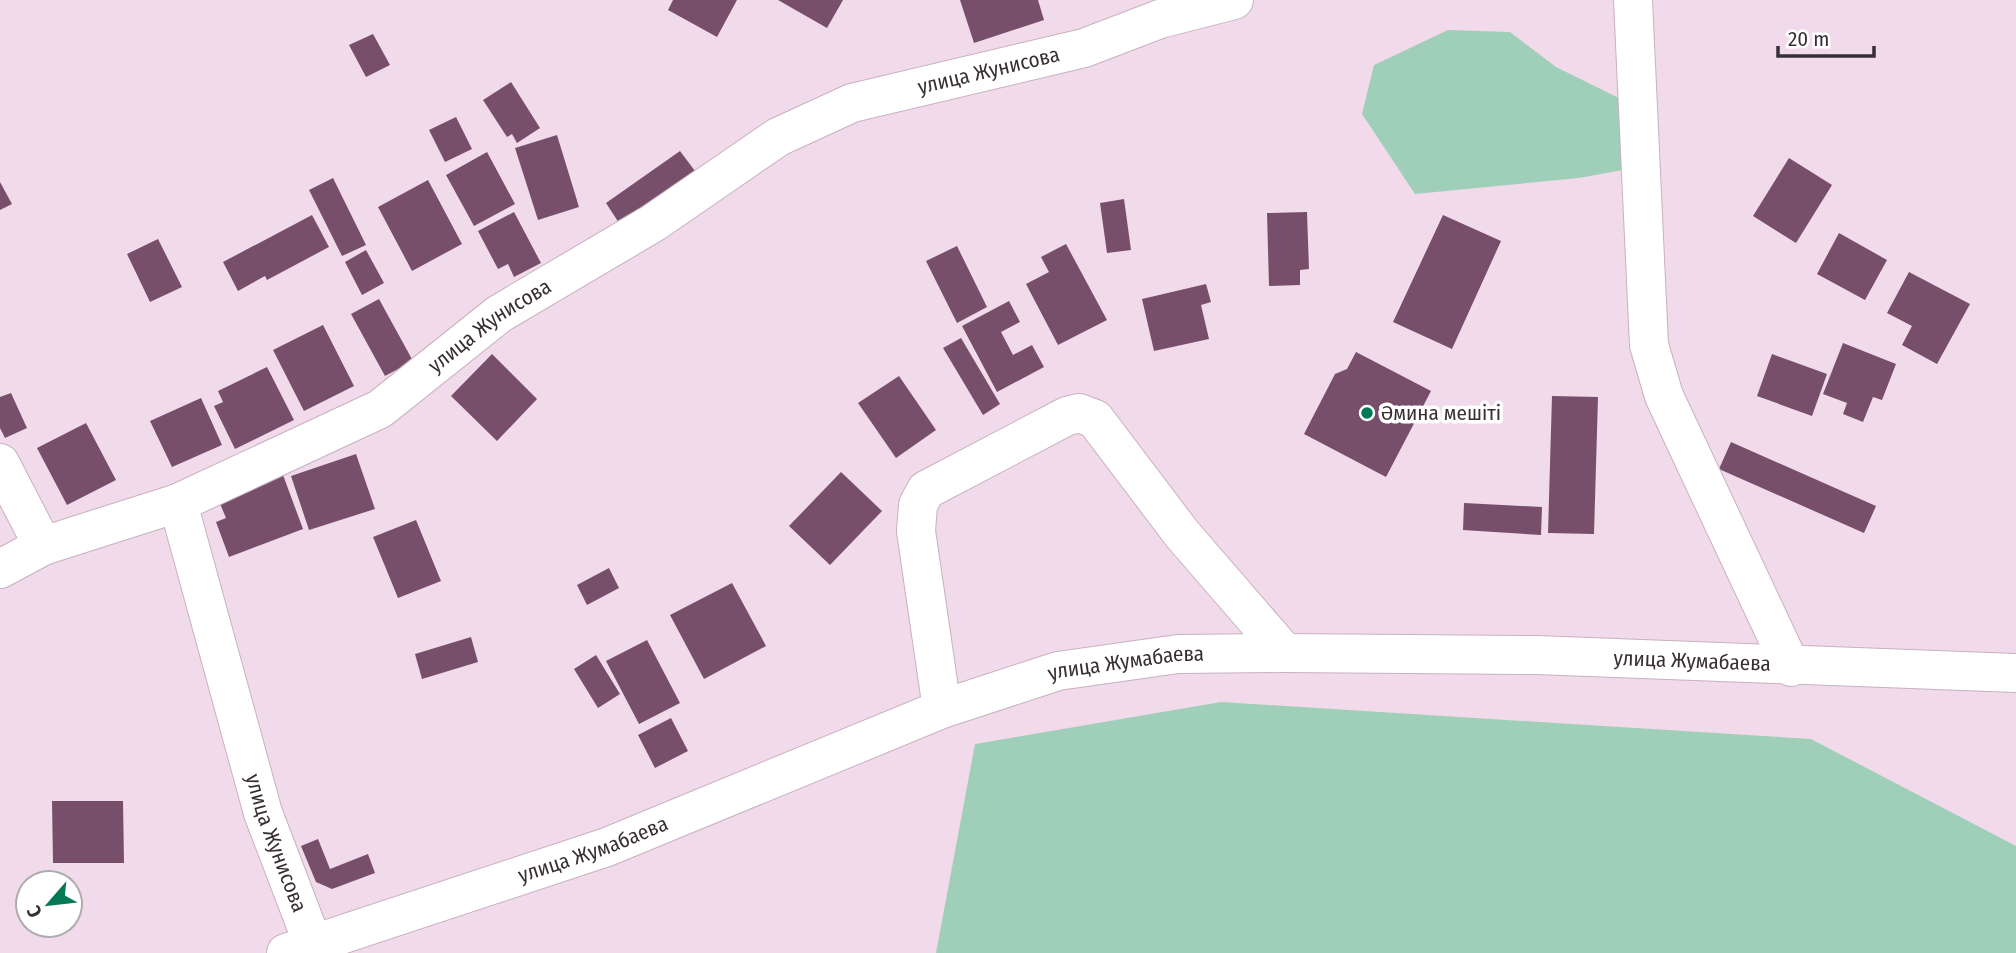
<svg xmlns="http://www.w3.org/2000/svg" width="2016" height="953" font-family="'Fira Sans Condensed',sans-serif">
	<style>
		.green { fill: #a0cfb9 }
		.building { fill: #774f6b }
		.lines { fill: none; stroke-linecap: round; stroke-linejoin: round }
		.minor-casing { stroke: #c8b1c0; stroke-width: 40 }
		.minor { stroke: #fff; stroke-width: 38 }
		.poi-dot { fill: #037956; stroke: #fff; stroke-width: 2.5 }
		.labels { text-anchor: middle; stroke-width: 7; stroke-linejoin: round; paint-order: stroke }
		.street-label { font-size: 21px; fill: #382f35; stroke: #fff }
		.poi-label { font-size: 21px; fill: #382f35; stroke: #fff; text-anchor: start }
	</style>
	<rect width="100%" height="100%" fill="#f1dae9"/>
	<path class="green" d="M1448,30L1510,32L1556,67L1631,104L1628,169L1579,178L1415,194L1362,114L1374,65Z
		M1221,702L1811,739L2016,846V953H936L975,744Z"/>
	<path class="building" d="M673,0H737L717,37L668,10Z
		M778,0H843L827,28Z
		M960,0H1038L1044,20L974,43Z
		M373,34L390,65L366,77L349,45Z
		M511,82L540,128L517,143L512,134L507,137L483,100Z
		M456,117L472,149L445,162L429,130Z
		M557,135L579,207L538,220L515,148Z
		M680,151L695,171L619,223L606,203Z
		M487,152L515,204L474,226L446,175Z
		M1789,158L1832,185L1796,243L1753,216Z
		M333,178L366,245L342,256L309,190Z
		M428,180L462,244L412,271L378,207Z
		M0,182L12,204L0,210Z
		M1124,199L1131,250L1107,253L1100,203Z
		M514,212L541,263L514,277L508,264L498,269L478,231Z
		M1307,212L1309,269L1300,270V285L1269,286L1267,213Z
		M312,215L329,247L267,280L265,276L238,291L223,262Z
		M1443,215L1501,241L1452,349L1393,322Z
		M1839,233L1887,260L1865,300L1817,274Z
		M158,239L182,287L150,302L127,254Z
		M1066,244L1107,320L1058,345L1026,284L1049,272L1041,257Z
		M957,246L987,307L957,323L926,261Z
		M366,250L384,283L362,295L345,262Z
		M1909,272L1970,304L1937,364L1902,345L1912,326L1887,313Z
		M1206,284L1211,302L1201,305L1209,339L1154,351L1142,299Z
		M379,299L413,361L385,376L351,314Z
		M1009,301L1020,322L1001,332L1013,355L1032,345L1044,367L997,392L962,326Z
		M323,325L354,386L304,411L273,350Z
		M961,338L1000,404L983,415L943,348Z
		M1843,343L1896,364L1882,400L1873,397L1863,422L1843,414L1847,403L1823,394Z
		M1356,352L1431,391L1386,477L1304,434L1335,374L1347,369Z
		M492,354L537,399L497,441L451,396Z
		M1772,354L1827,374L1812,416L1757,396Z
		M267,367L294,420L235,449L214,406L223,402L218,391Z
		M899,376L936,430L896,458L858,403Z
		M11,393L27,428L5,438L0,428V397Z
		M1552,396L1598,397L1594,534L1548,533Z
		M201,398L222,445L172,467L150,421Z
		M86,423L116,480L67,505L37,448Z
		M1731,442L1876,506L1864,533L1719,469Z
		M356,454L375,509L309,530L291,476Z
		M841,472L882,511L830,565L789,526Z
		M283,475L303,529L229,557L216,522L226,518L218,499Z
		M1464,503L1542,507L1541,535L1463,530Z
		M416,520L441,581L398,598L373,537Z
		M609,568L619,588L587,605L577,585Z
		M732,583L766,646L704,679L670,615Z
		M471,637L478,662L422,679L415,654Z
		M647,640L680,703L639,724L606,661Z
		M596,655L620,694L598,708L574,669Z
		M671,718L688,751L655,768L638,735Z
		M52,801H123L124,863H53Z
		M318,839L330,869L368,854L375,873L332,889L316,882L301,846Z"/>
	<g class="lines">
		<defs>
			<g id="minor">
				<path d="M1633,0L1649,345L1664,396L1791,667"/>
				<path d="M0,463L43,546"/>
				<path id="s1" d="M178,503L263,813L313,944"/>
				<path id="s2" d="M0,569L43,546L178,503L380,409L499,314L653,223L778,137L852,103L1084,48L1160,19L1234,0"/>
				<path d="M942,709L916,531L918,505L926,490L1067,416L1079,413L1095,419L1182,534L1285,653"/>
				<path id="s3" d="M286,953L607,847L942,709L1058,671L1178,654L1285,653L1536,655L2016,673"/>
			</g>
		</defs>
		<use href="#minor" class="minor-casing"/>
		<use href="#minor" class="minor"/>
	</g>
	<circle class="poi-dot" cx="1367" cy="413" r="7"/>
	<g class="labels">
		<g class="street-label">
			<text dy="7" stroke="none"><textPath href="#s2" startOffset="1118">улица Жунисова</textPath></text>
			<text dy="7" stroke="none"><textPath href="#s2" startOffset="551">улица Жунисова</textPath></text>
			<text dy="7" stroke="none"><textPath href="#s3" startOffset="1458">улица Жумабаева</textPath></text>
			<text dy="7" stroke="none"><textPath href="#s3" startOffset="891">улица Жумабаева</textPath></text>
			<text dy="7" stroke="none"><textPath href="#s1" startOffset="354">улица Жунисова</textPath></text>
			<text dy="7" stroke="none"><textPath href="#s3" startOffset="324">улица Жумабаева</textPath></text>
		</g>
		<g class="poi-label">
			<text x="1381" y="420">Әмина мешіті</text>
		</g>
	</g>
	<g transform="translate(49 904) rotate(242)"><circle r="33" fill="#ffffff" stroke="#afacae" stroke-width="2"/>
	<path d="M0-5L12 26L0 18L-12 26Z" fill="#037956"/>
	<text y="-10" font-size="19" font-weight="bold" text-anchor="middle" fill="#382f35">С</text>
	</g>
	<path d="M1778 46v10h96v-10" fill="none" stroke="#382f35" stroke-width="3.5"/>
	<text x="1788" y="46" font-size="21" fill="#382f35" stroke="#ffffff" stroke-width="5" paint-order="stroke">20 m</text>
</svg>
